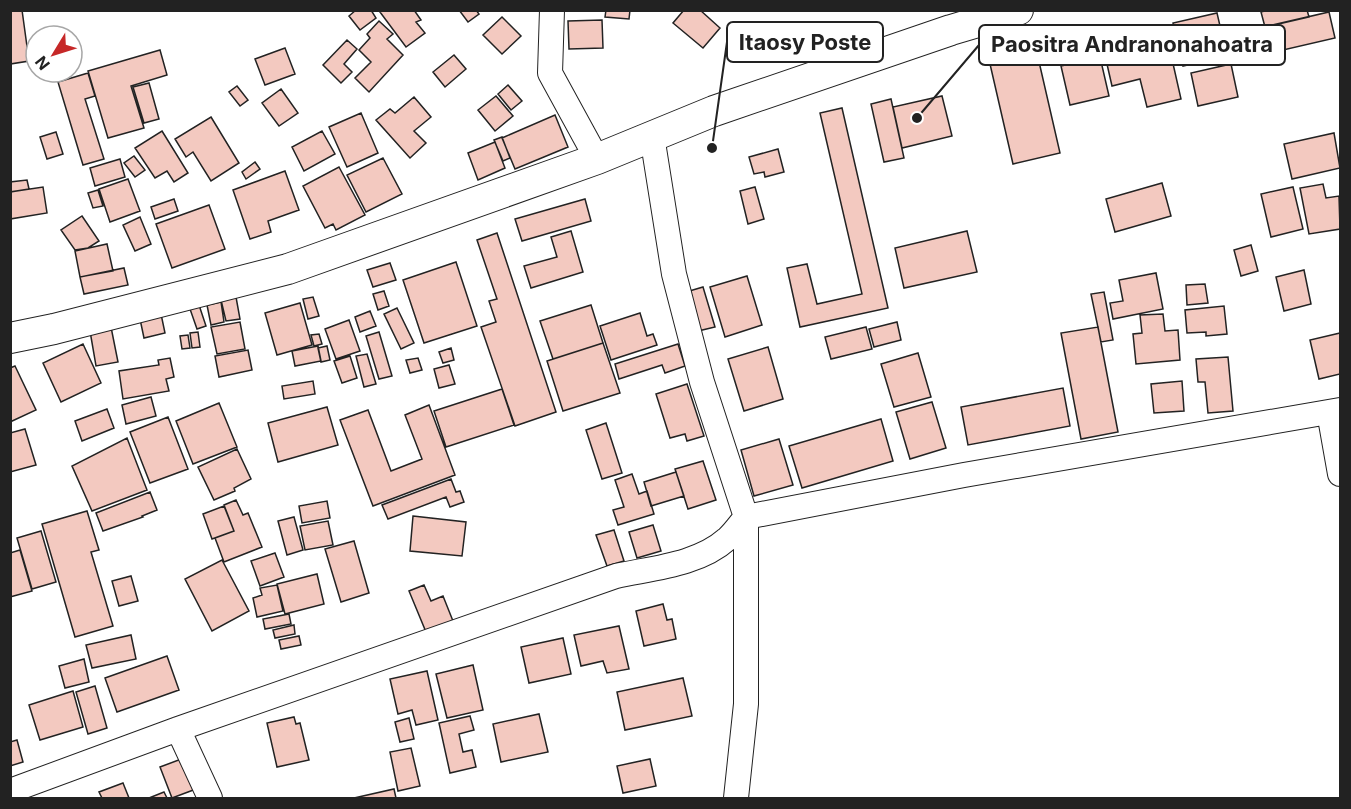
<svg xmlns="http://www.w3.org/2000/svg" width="1351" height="809" font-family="Inter,sans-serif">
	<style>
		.building { fill: #f3c9c0; stroke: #222; stroke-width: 1.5 }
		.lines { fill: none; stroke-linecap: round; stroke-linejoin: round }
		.minor-casing { stroke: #222; stroke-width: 26 }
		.tertiary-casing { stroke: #222; stroke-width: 32 }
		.minor { stroke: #fff; stroke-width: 24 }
		.tertiary { stroke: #fff; stroke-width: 30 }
		.leader { fill: none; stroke: #222; stroke-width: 2 }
		.callout-dot { fill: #222; stroke: #fff; stroke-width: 2 }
		.callout { fill: #fff; stroke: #222; stroke-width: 2 }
		.callout-label { font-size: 22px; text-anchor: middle; font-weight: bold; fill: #222 }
	</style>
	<rect width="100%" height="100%" fill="#fff"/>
	<path class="building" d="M10,10H22L29,61L10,64Z
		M356,10H371L376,18L360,30L349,16Z
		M382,10H414L421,20L416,22L425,33L406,47L380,12Z
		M459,10H476L479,14L468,22Z
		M606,10H630L629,19L605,17Z
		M684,10H700L720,28L703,48L673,23Z
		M1268,10H1307L1309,17L1265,27L1261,12Z
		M1329,12L1335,38L1257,56L1251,30Z
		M1217,13L1227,56L1183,66L1173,23Z
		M502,17L521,36L502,54L483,35Z
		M602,20L603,48L569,49L568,21Z
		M379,21L393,34L387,39L403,55L369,92L355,78L371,62L359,50L370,38L367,34Z
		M1167,37L1181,99L1147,107L1140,79L1112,86L1104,51Z
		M347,40L357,49L344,64L352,72L341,83L323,65Z
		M285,48L295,74L265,85L255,59Z
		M160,50L167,75L131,86L144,128L108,138L88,71Z
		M1037,53L1060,153L1013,164L990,64Z
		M454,55L466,69L445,87L433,72Z
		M1100,57L1109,96L1070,105L1061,66Z
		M1231,64L1238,97L1198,106L1191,73Z
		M88,73L95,96L85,99L104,159L83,165L58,82Z
		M149,83L159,119L144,123L133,87Z
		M508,85L522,101L511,110L498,94Z
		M237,86L248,100L240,106L229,92Z
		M281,89L298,113L279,126L262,103Z
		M496,96L513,116L495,131L478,110Z
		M942,96L952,136L902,148L893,107Z
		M414,97L431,117L414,131L426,143L410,158L376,120L390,109L395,113Z
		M891,99L904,158L884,162L871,104Z
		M842,108L888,308L800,327L787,268L807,264L817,304L862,294L820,113Z
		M361,113L378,153L347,167L329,127Z
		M555,115L568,147L515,169L502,138Z
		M211,117L239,163L211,181L193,152L186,157L175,139Z
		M162,131L188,173L174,182L167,171L155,178L135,148Z
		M322,131L335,154L304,171L292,147Z
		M56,132L63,154L47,159L40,137Z
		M1334,133L1340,168L1292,179L1284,144Z
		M502,137L510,158L503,161L494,140Z
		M495,142L505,168L478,180L468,153Z
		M778,149L784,172L765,177L764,172L754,174L749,157Z
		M134,156L145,170L135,177L124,163Z
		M383,158L402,194L366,212L347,175Z
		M120,159L125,177L95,186L90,168Z
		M255,162L260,169L246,179L242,172Z
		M339,167L365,215L336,230L333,224L325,228L303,186Z
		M285,171L299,210L268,221L271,232L250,239L233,190Z
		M128,179L140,211L110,222L99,189Z
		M27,180L29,189L10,192V182Z
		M1162,183L1171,216L1115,232L1106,199Z
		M1323,184L1326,198L1339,196L1340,229L1309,234L1300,188Z
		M43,187L47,213L10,219V192Z
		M755,187L764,219L748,224L740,191Z
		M1293,187L1303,229L1271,237L1261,194Z
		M98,190L103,206L93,208L88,193Z
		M174,199L178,211L155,219L151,207Z
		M585,199L591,221L522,241L515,219Z
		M209,205L225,249L172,268L156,224Z
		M82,216L99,241L88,248L75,250L61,230Z
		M140,217L151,244L135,251L123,225Z
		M571,231L583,272L531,288L524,266L557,257L551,237Z
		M967,231L977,272L904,288L895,248Z
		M497,233L556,412L515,426L481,327L496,322L489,301L497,299L477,240Z
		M107,244L113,271L80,277L75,251Z
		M1251,245L1258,271L1241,276L1234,250Z
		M456,262L477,326L424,343L403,280Z
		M390,263L396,280L373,287L367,270Z
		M124,268L128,285L84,294L80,277Z
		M1304,270L1311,304L1284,311L1276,277Z
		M1156,273L1163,309L1113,319L1110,303L1123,301L1119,280Z
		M747,276L762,325L725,337L710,287Z
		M1205,284L1208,303L1187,305L1186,285Z
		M703,287L715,327L698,331L686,292Z
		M384,291L389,306L378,310L373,294Z
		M1104,292L1113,340L1101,342L1091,294Z
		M236,297L240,319L226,321L221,300Z
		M313,297L319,316L308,319L303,299Z
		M221,302L224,322L211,325L207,305Z
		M300,303L312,345L277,355L265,313Z
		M199,305L206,326L197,329L190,309Z
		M591,305L603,343L553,359L540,321Z
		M1224,306L1227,334L1206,336V332L1187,333L1185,310Z
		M397,308L414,343L401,349L384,314Z
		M370,311L376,326L360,332L355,317Z
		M640,313L647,336L653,334L657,345L611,360L600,326Z
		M161,314L165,333L144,338L140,319Z
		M1163,314L1165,331L1178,330L1180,360L1136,364L1133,334L1142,333L1140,315Z
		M349,320L360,351L336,359L325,329Z
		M240,322L245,349L217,354L211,327Z
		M897,322L901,340L874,347L869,329Z
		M111,327L118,362L96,366L90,331Z
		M866,327L872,349L831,359L825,337Z
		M1098,327L1118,432L1081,439L1061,333Z
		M198,332L200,347L192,348L190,333Z
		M379,332L392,376L379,379L366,336Z
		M1340,333V374L1319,379L1310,340Z
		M319,334L322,344L314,346L311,335Z
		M188,335L190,348L182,349L180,336Z
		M603,343L620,393L563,411L547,361Z
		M83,344L101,383L61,402L43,363Z
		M678,344L685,366L665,373L662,365L619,379L615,364Z
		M318,346L321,361L295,366L292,351Z
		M327,346L330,360L321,362L318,348Z
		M768,347L783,399L744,411L728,359Z
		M451,348L454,360L443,363L439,352Z
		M248,350L252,370L219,377L215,356Z
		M918,353L931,397L894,407L881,364Z
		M367,354L376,384L364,387L356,356Z
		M350,356L357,378L342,383L334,361Z
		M1228,357L1233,411L1208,413L1205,382H1198L1196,359Z
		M170,358L174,377L166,379L169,391L123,399L119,371L159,365L158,360Z
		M418,358L422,370L410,373L406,360Z
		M449,365L455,384L439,388L434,369Z
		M15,366L36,410L10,422V368Z
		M313,381L315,394L284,399L282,386Z
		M1182,381L1184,411L1154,413L1151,384Z
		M687,384L704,436L687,441L685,434L670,438L656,394Z
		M1063,388L1070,426L968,445L961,407Z
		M502,389L514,425L446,447L434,411Z
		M151,397L156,416L126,424L122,405Z
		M932,402L946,448L910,459L896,412Z
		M219,403L237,447L193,464L176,421Z
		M429,405L455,475L373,506L340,420L368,410L391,471L422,459L405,415Z
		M327,407L338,445L278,462L268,423Z
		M107,409L114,428L82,441L75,421Z
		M168,417L188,469L150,483L130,432Z
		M881,419L893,461L802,488L789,446Z
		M606,423L622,473L602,479L586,430Z
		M25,429L36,465L10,472V433Z
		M127,438L147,490L92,511L72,466Z
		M779,439L793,485L754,496L741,450Z
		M237,449L251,479L234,488L235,491L214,500L198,467Z
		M703,461L716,500L688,509L675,469Z
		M676,472L684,496L651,506L644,482Z
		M632,474L639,494L647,491L654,514L618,525L613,510L624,507L615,480Z
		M451,479L456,492L460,491L464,502L450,507L446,497L388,519L382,505Z
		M150,492L157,510L142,516L143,517L103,531L96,513Z
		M236,500L243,515L248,513L262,547L224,562L215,538L234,531L224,505Z
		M327,501L330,518L302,523L299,506Z
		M224,506L234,531L212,539L203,514Z
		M87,511L99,550L91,552L113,626L75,637L42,524Z
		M413,516L466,522L462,556L410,551Z
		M294,517L303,550L287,555L278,521Z
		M328,521L333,545L305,550L300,526Z
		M653,525L661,551L637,558L629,532Z
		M614,530L624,561L607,566L596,535Z
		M41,531L56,582L32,589L17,538Z
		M354,541L369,593L341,602L325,549Z
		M20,550L32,591L10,597V553Z
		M275,553L284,577L260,586L251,561Z
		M222,560L249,611L212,631L185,579Z
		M317,574L324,604L285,614L277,584Z
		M131,576L138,601L119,606L112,581Z
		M277,585L283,611L257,617L253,598L262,595L260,588Z
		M424,585L431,601L443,596L453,621L426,632L409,591Z
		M663,604L667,620L672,619L676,639L644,646L636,611Z
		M289,614L291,624L265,629L263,619Z
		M294,625L295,634L275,638L273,630Z
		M619,626L629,669L607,673L603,661L581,666L574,635Z
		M131,635L136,659L92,668L86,645Z
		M299,636L301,645L281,649L279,640Z
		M563,638L571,674L529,683L521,647Z
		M167,656L179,690L117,712L105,678Z
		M84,659L89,682L65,688L59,666Z
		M473,665L483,710L447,718L436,674Z
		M427,671L438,720L416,725L412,710L398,714L390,679Z
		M683,678L692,716L625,730L617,692Z
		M95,686L107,728L88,734L76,692Z
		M73,691L83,727L40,740L29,705Z
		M539,714L548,752L501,762L493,724Z
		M470,716L474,730L459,734L463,752L472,750L476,767L450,773L439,723Z
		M294,717L296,724L300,723L309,760L277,767L267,723Z
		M409,718L414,739L400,742L395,722Z
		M17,740L23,762L10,766V742Z
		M411,748L420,786L398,791L390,752Z
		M184,758L196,789L172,798L160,767Z
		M650,759L656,786L623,793L617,766Z
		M123,783L129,798H102L99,792Z
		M394,789L396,798H354Z
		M164,792L167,798H149Z"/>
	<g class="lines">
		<defs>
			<path id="minor" d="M552,10L550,73L597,159
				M652,136L674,274L702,382L746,517V704L736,798
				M1329,412L1340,474
				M178,729L210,798
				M10,791L178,729L616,576C652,568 698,565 727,539C734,533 740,524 746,517L964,475L1340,410"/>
			<path id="tertiary" d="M10,338L54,329L288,269L597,159L714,111L951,30L1018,10"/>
		</defs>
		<use href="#minor" class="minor-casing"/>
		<use href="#tertiary" class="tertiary-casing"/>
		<use href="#minor" class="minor"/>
		<use href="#tertiary" class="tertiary"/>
	</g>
	<path class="leader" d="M712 148L727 42M917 118L979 45"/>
	<g class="callout-dot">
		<circle cx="712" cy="148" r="6"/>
		<circle cx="917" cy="118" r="6"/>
	</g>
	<g class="callout">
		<rect x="727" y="22" width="156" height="40" rx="6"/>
		<rect x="979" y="25" width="306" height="40" rx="6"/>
	</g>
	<g class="callout-label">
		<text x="805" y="50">Itaosy Poste</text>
		<text x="1132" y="52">Paositra Andranonahoatra</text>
	</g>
	<rect width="1351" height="809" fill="none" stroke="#222222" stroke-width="24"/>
	<g transform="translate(54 54) rotate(232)"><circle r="28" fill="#ffffff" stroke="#a7a7a7" stroke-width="1.5"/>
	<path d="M0-4.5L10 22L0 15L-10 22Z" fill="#c62828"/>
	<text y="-9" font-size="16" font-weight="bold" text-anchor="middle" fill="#222222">N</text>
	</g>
</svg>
